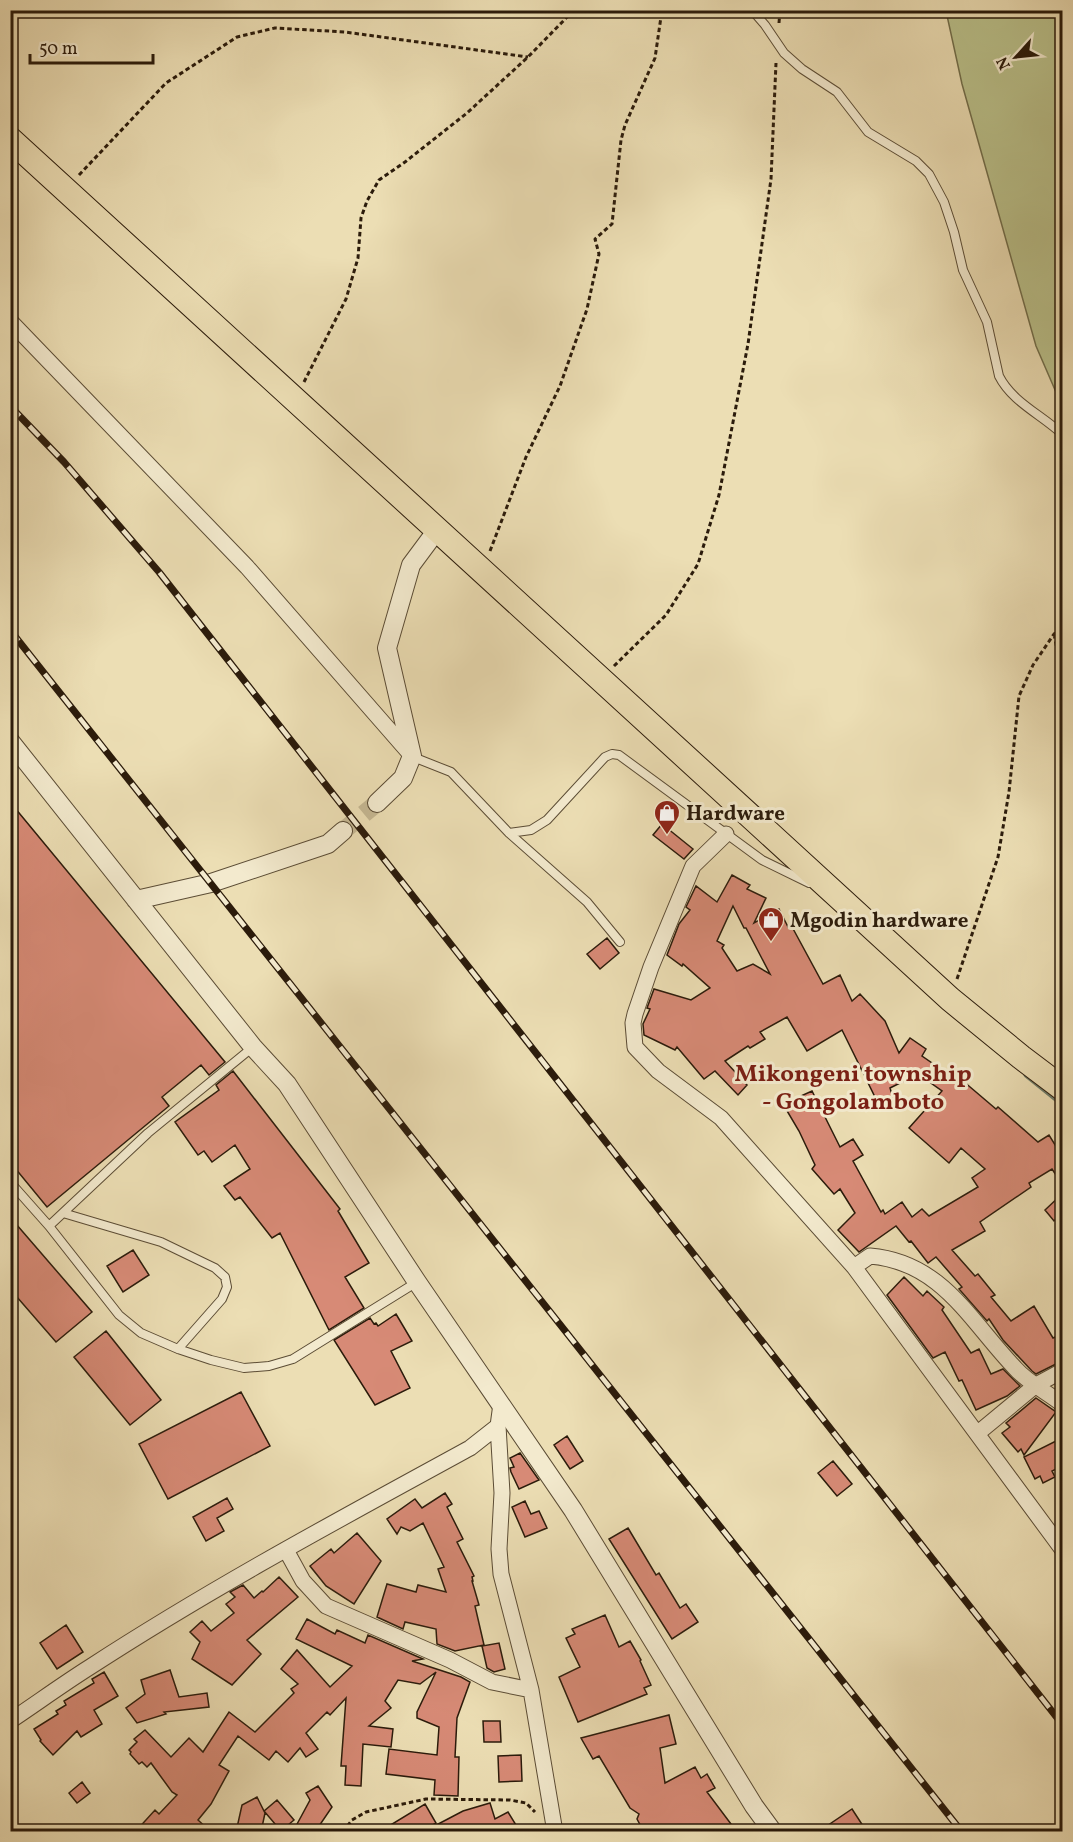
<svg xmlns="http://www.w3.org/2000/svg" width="1073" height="1842" font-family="Vollkorn,serif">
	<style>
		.green { fill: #bac18b; stroke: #726e4b; stroke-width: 1.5 }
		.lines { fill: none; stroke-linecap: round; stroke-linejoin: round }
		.stream { stroke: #6d7c6a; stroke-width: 5 }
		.building { fill: #d78a76; stroke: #2b1b0b; stroke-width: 1.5; fill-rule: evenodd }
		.tertiary-tunnel { stroke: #c5b792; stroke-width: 18; stroke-dasharray: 18 9; stroke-linecap: butt }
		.service-casing { stroke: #5b4c35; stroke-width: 10 }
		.minor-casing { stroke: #5b4c35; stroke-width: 17 }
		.tertiary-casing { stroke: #5b4c35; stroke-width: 20 }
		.primary-casing { stroke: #2b1b0b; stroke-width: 26 }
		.path { stroke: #2b1b0b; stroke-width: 3; stroke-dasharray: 4.5 3; stroke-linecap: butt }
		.service { stroke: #f3eace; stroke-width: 8 }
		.minor { stroke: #f3eace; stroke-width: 15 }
		.tertiary { stroke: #f3eace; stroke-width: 18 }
		.primary { stroke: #ecdeb4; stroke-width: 24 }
		.rail-casing { stroke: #2b1b0b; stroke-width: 7 }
		.rail { stroke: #f3eace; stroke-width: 4.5; stroke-dasharray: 14; stroke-linecap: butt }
		.labels { text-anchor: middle; stroke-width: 6; stroke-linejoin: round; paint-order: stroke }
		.poi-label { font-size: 21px; font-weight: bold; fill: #2b1b0b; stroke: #f3eace; text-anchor: start }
		.quarter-label { font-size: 24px; font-weight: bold; fill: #7a1f14; stroke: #f3eace }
	</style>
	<rect width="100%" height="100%" fill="#ecdeb4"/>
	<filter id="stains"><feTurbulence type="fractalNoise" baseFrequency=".00333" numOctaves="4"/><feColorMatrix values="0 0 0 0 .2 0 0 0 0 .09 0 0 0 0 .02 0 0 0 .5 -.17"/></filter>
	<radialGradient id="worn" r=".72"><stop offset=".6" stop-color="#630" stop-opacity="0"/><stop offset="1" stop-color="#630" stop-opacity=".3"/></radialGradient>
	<path class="green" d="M946,11H1062V406L1036,346L962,84Z"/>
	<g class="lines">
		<path class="stream" d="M1026,1075L1062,1104"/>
	</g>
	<path class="building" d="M10,802L225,1062L209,1075L201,1065L162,1097L169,1106L47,1207L10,1162Z
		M662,824L693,849L684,859L653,835Z
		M732,875L750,885L747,889L766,898L754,923L779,909L788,927L791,925L823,984L840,975L852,1001L860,994L885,1021L899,1053L910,1038L926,1049L922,1056L954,1078L956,1075L996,1109L998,1107L1038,1142L1049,1135L1062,1156V1184L1052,1169L1029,1183L1031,1187L980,1222L985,1231L952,1250L975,1276L978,1274L995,1295L991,1297L1011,1321L1034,1306L1053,1338L1062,1334V1361L1036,1374L1032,1371L1003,1340L989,1319L987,1321L959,1289L962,1287L936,1257L928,1263L911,1241L909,1242L896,1226L859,1252L838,1230L855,1213L840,1189L834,1194L812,1169L815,1165L799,1131L783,1104L812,1091L840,1147L853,1139L863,1155L853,1161L881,1212L883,1210L885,1214L902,1202L912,1217L922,1209L929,1216L978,1187L972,1178L985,1169L961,1148L949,1163L909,1128L942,1091L918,1074L890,1088L893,1098L880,1103L876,1099L842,1030L807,1051L787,1017L760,1032L765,1039L750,1048L748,1046L725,1061L747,1085L738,1095L715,1071L704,1079L677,1047L675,1050L644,1035L643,1024L650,1009L647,1008L654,989L691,1000L710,988L683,964L682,966L667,955L679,924L690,910L686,907L696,886L717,902ZM733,906L744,928H746L770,974L753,964L737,971L722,948L724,945L717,941Z
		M607,938L619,953L600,969L587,954Z
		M233,1071L340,1209L338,1211L369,1263L345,1277L364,1308L329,1330L280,1233L272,1238L240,1197L235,1200L224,1186L250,1169L235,1145L212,1162L204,1151L198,1155L175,1122L219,1090L216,1085Z
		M1062,1194V1213L1054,1221L1045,1210Z
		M10,1217L92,1312L56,1342L10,1289Z
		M133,1250L149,1275L123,1292L107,1266Z
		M904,1277L923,1296L927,1291L944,1307L942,1310L971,1353L979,1349L991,1374L1003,1369L1020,1386L1007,1396L976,1410L962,1380L959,1381L945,1352L933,1358L887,1295Z
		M396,1314L412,1341L391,1351L410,1388L375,1405L334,1340L370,1318L374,1324L376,1323L378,1326Z
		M106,1331L161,1400L130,1425L74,1357Z
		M241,1392L270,1446L168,1499L139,1444Z
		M1036,1398L1056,1412L1024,1455L1021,1449L1018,1452L1002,1433L1010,1427L1006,1423Z
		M567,1436L583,1461L570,1469L554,1445Z
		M1062,1438V1466L1052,1471L1055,1477L1043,1483L1040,1476L1035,1479L1024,1457Z
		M520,1453L539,1480L519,1489L511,1472L510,1468L514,1467L510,1458Z
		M833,1461L852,1484L837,1496L818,1473Z
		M445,1493L452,1504L447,1507L463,1539L457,1542L474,1576L472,1577L473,1581H472L479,1605L475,1606L484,1645L455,1651L437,1644L436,1629L405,1622L403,1629L377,1617L387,1584L416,1592L418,1585L446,1592L438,1569L444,1567L423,1523L410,1531L401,1527L397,1534L387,1519L415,1499L422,1508Z
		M227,1498L233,1509L217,1518L224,1531L206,1541L193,1517Z
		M525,1501L531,1514L539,1511L547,1528L525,1537L512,1507Z
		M628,1528L656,1575L659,1573L680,1608L686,1604L698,1622L672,1639L609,1539Z
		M357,1533L381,1561L354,1604L326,1586L310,1566L331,1549L334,1553Z
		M279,1577L298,1597L247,1640L261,1654L232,1685L192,1659L200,1642L190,1632L202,1621L211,1631L234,1613L226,1604L235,1597L230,1592L243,1585L254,1598L262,1591L263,1592Z
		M605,1615L619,1647L630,1641L641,1660L640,1661L651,1685L644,1688L647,1694L578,1722L559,1677L580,1667L566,1638L575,1634L572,1629Z
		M307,1619L335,1634L337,1630L365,1643L368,1635L423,1659L412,1661L461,1677L470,1682L457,1718L455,1757H459L458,1796L434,1795L435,1780L386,1774L389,1749L437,1755L439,1727L417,1718V1712L436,1672L420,1684L398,1680L385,1701L391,1708L369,1726L393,1729L391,1747L363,1744L361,1786L345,1785L346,1766H341L346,1698L330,1715L327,1712L306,1733L318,1749L306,1757L300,1748L288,1762L276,1751L269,1760L238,1736L219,1765L229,1771L211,1804L198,1820L211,1832H135L155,1810L159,1814L177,1795L172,1792L151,1763L147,1767L142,1762L139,1764L130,1754L131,1752L129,1750L137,1742L134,1739L145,1730L171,1757L189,1738L203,1752L229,1712L255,1732L294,1693L291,1689L298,1684L281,1669L297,1650L330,1687L352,1666L296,1639Z
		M66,1625L83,1652L57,1669L40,1643Z
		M499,1643L505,1669L494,1672L487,1668L482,1646Z
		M170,1670L179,1697L207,1693L209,1707L164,1712L166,1714L137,1723L126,1708L145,1694L141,1680Z
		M104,1672L118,1696L94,1710L102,1724L81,1737L77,1731L53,1755L40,1741L41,1740L34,1729L58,1714L56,1711L66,1705L64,1701L94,1683L92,1679Z
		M669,1715L676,1744L660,1748L665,1783L695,1767L701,1778L707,1774L715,1788L707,1792L737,1832H644L637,1819L639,1814L630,1808L599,1756L593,1759L581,1738Z
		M483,1721H500L501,1742H484Z
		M521,1755L522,1781L499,1782L498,1756Z
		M82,1782L90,1793L77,1803L69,1793Z
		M318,1786L332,1807L315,1832H303L296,1826L310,1800L306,1793Z
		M257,1797L264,1811L277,1800L294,1820L281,1831L264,1811L265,1813L261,1832H236L242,1805Z
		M490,1803L495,1819L508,1812L516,1825L505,1832H423L463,1811Z
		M425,1804L436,1823L421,1832H379Z
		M852,1809L867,1832H818Z"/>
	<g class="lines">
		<path class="tertiary-tunnel" d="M343,831L377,803"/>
		<defs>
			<path id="service" d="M752,10L765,25L784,53L802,69L837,92L868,132L916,161L929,174L944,202L954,232L963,270L987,322L999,376C1012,402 1042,415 1062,434
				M413,757L451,772L509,833L587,902L620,942
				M509,833L531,830L547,820L605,757L612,754L619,755L762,860L809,883
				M10,1182L49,1226L119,1315L141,1333L178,1349L211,1360L244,1368L269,1366L293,1359L417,1282
				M63,1213L161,1242L215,1268L225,1277L227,1287L222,1299L178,1349
				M49,1226L148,1133L253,1047"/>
			<path id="minor" d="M10,321L247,567L412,756
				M726,834L693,866L651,967L635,1014L633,1023L635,1047L658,1071L721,1118L854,1267L1062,1549
				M854,1267L870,1256C942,1262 970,1321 1015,1368C1028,1383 1047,1392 1062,1404
				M498,1426L502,1493L499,1549L501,1574L531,1690L555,1832
				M978,1433L1036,1385L1062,1371
				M286,1550L303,1581L326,1606L450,1660L492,1682L531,1690
				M10,1721C37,1703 63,1684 90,1667C213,1587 342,1518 470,1448L498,1426L501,1404"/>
			<path id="tertiary" d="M10,741L253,1047L287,1084L417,1282L573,1510L754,1806L773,1832
				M377,803L403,778L412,756L387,648L411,565L437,530
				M136,900L211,883L328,844L343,831"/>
			<path id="primary" d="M10,139L842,900L950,999L1021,1057L1062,1088"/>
		</defs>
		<use href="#service" class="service-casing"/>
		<use href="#minor" class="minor-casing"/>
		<use href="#tertiary" class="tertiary-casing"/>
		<use href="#primary" class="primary-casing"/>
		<path class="path" d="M779,23L780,10
			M79,175L166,83L237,37L275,28L345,32L528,57
			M304,382L346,299L358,258L361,218L367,201L379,180L405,162L467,113L528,57L574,10
			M490,551L526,457L560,386L587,309L599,254L595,239L612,224L621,140L625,125L655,58L662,10
			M1054,634L1062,675
			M614,666L666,615L698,564L719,495L748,344L771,179L776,63
			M957,979L998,857L1009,792L1019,696L1033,665L1054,634L1062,628
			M10,1830L11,1832
			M343,1832L352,1820L366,1812L426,1799L510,1800L526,1803L535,1812"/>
		<use href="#service" class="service"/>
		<use href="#minor" class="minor"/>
		<use href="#tertiary" class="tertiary"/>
		<use href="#primary" class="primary"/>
		<defs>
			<path id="rail" d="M10,406L64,462L159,572L1062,1724
				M10,630L962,1832"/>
		</defs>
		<use href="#rail" class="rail-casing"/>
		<use href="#rail" class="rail"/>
	</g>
	<defs>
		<symbol id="shop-pin" viewBox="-11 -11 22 30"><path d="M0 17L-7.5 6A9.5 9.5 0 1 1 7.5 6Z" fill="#8f2418" stroke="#f3eace"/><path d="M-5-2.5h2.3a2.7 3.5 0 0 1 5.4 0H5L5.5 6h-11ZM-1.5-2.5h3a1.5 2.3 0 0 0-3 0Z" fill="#fff"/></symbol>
	</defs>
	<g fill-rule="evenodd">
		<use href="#shop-pin" x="652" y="798" width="30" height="40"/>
		<use href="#shop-pin" x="756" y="905" width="30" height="40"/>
	</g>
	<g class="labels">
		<g class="poi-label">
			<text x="686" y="820">Hardware</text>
			<text x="790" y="927">Mgodin hardware</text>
		</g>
		<g class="quarter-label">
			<text x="853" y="1081">Mikongeni township<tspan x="853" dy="28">- Gongolamboto</tspan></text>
		</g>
	</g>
	<rect width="1073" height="1842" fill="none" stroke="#ecdeb4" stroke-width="36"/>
	<rect x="12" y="12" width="1049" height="1818" fill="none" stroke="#2b1b0b" stroke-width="3"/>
	<rect x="18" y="18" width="1037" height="1806" fill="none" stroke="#2b1b0b" stroke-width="1.5"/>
	<g transform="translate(1016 57) rotate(243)" stroke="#f3eace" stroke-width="4.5" paint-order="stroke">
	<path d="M0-4.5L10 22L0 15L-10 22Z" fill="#2b1b0b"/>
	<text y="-9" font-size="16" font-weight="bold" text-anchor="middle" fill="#2b1b0b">N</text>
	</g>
	<path d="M30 54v9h123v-9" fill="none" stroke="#2b1b0b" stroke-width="3"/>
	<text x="39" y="54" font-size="18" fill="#2b1b0b" stroke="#f3eace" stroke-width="4.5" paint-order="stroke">50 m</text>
	<rect width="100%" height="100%" filter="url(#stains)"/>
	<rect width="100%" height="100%" fill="url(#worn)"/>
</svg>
